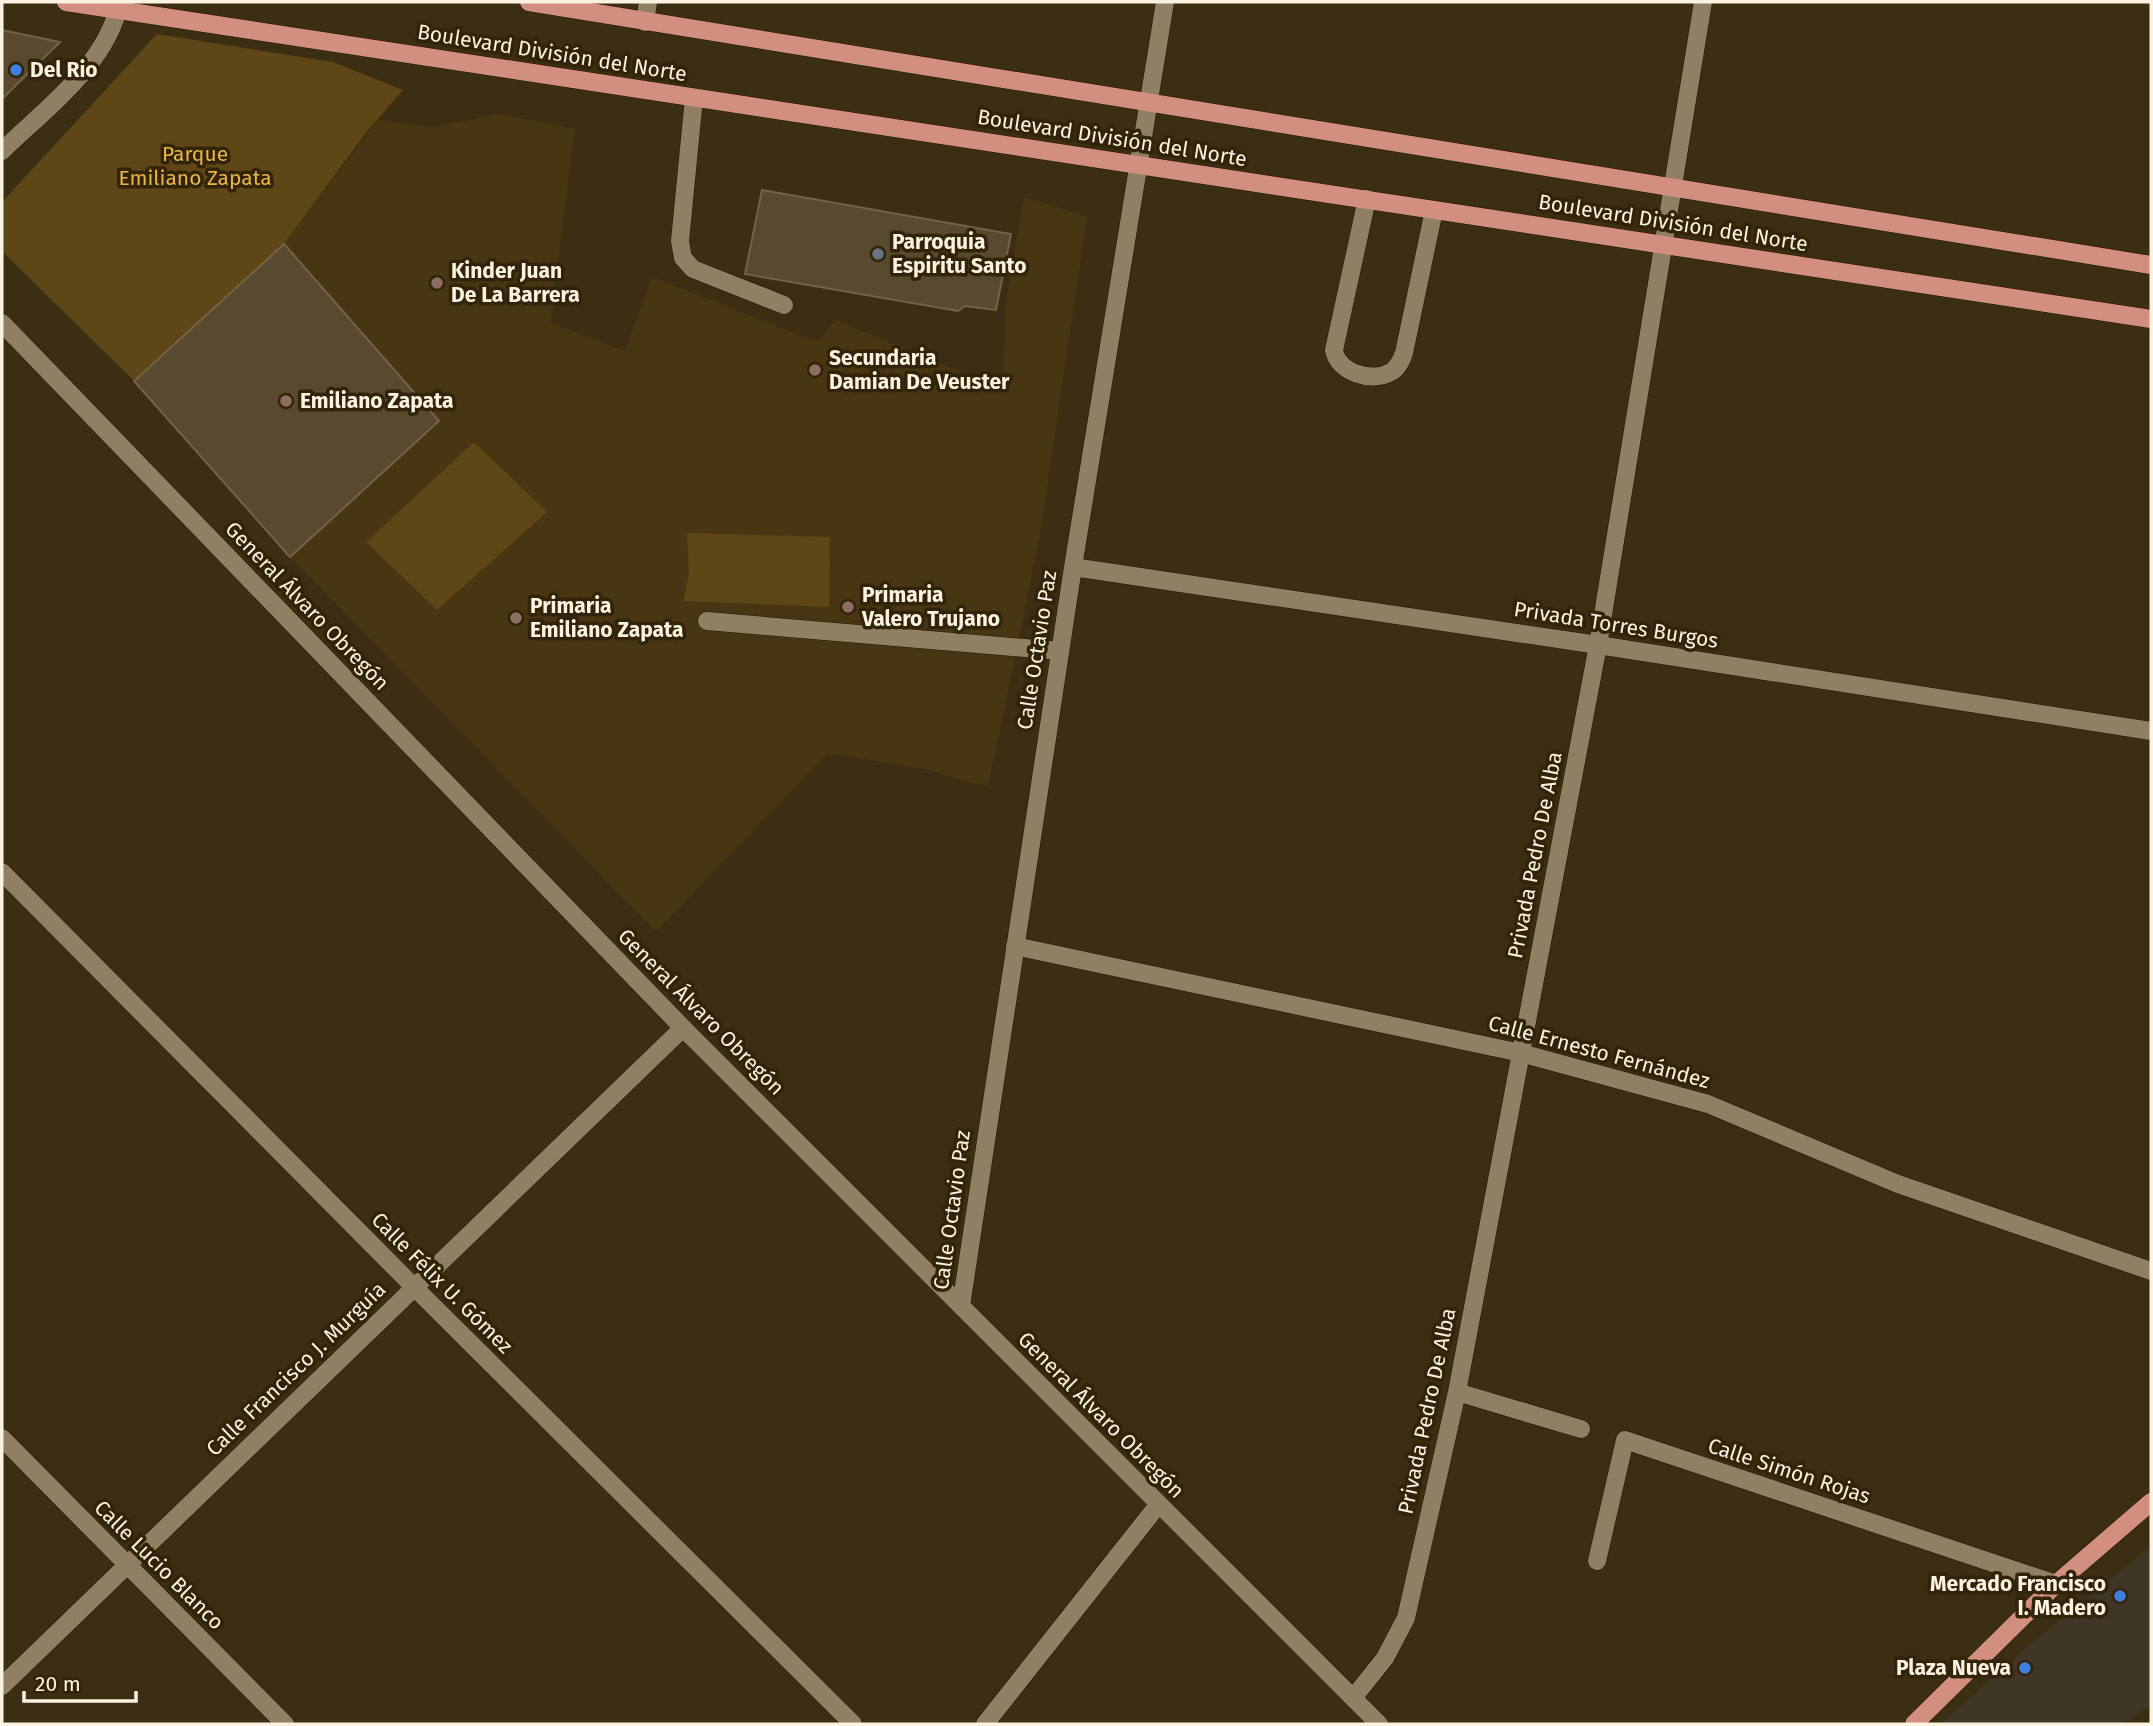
<svg xmlns="http://www.w3.org/2000/svg" width="2153" height="1726" font-family="'Fira Sans',sans-serif">
	<style>
		.commercial { fill: #403626 }
		.built { fill: #483613 }
		.green { fill: #5e4617 }
		.building { fill: #59492e; stroke: #726246; stroke-width: 2 }
		.lines { fill: none; stroke-linecap: round; stroke-linejoin: round }
		.service-casing { stroke: #231600; stroke-width: 19 }
		.minor-casing { stroke: #231600; stroke-width: 19 }
		.tertiary-casing { stroke: #231600; stroke-width: 19 }
		.primary-casing { stroke: #231600; stroke-width: 19 }
		.service { stroke: #907f62; stroke-width: 18 }
		.minor { stroke: #907f62; stroke-width: 18 }
		.tertiary { stroke: #907f62; stroke-width: 18 }
		.primary { stroke: #d38f7e; stroke-width: 18 }
		.shop-dot { fill: #3f7fe0; stroke: #322408; stroke-width: 2.5 }
		.worship-dot { fill: #6b7280; stroke: #322408; stroke-width: 2.5 }
		.education-dot { fill: #8d6e63; stroke: #322408; stroke-width: 2.5 }
		.labels { text-anchor: middle; stroke-width: 7; stroke-linejoin: round; paint-order: stroke }
		.street-label { font-size: 21px; fill: #fcf2e2; stroke: #322408 }
		.poi-label { font-size: 21px; font-weight: bold; fill: #fcf2e2; stroke: #322408; text-anchor: start }
		.park-label { font-size: 21px; fill: #ebb54b; stroke: #322408 }
	</style>
	<rect width="100%" height="100%" fill="#3c2e12"/>
	<path class="commercial" d="M2151,1546V1705L2122,1724H1940L2027,1647Z"/>
	<path class="built" d="M499,114L575,129L551,322L625,351L652,277L818,342L836,320L1003,389L1005,309L1024,197L1087,216L1040,536L988,787L928,770L828,753L656,932L290,557L439,421L284,244L378,120L433,127Z"/>
	<path class="green" d="M157,34L333,62L403,90L365,134L284,244L134,381L2,251V202Z
		M474,442L547,512L437,610L366,542Z
		M687,533L830,537L829,607L683,601L689,574Z"/>
	<path class="building" d="M2,30L60,42L2,99Z
		M762,190L1011,234L996,310L965,306L958,311L745,274Z
		M284,244L439,421L290,557L134,381Z"/>
	<g class="lines">
		<defs>
			<path id="service" d="M694,98L680,241L683,258L693,269L784,305
				M1367,199L1334,350C1338,373 1372,383 1391,372C1398,368 1401,361 1404,353L1434,210
				M707,621L1060,651"/>
			<path id="minor" d="M645,22L648,2
				M1073,567L1598,645L2151,731
				M2,872L414,1287L853,1724
				M1015,946L1521,1053L1708,1104L1898,1184L2151,1271
				M961,1306L1073,567L1165,2
				M1457,1392L1581,1429
				M2,1438L285,1724
				M1597,1561L1625,1440L2056,1584
				M2,1686L683,1028
				M1353,1698L1385,1658L1406,1618L1457,1392L1598,645L1703,2
				M985,1724L1158,1505"/>
			<path id="tertiary" d="M2,151C46,108 106,66 120,2
				M2,323L683,1028L1379,1724"/>
			<path id="primary" d="M66,2L2151,319
				M529,2L2151,265
				M1914,1724L2056,1584L2151,1502"/>
		</defs>
		<use href="#service" class="service-casing"/>
		<use href="#minor" class="minor-casing"/>
		<use href="#tertiary" class="tertiary-casing"/>
		<use href="#primary" class="primary-casing"/>
		<use href="#service" class="service"/>
		<use href="#minor" class="minor"/>
		<use href="#tertiary" class="tertiary"/>
		<use href="#primary" class="primary"/>
	</g>
	<g class="shop-dot">
		<circle cx="16" cy="70" r="7"/>
		<circle cx="2120" cy="1596" r="7"/>
		<circle cx="2025" cy="1668" r="7"/>
	</g>
	<circle class="worship-dot" cx="878" cy="254" r="7"/>
	<g class="education-dot">
		<circle cx="437" cy="283" r="7"/>
		<circle cx="815" cy="370" r="7"/>
		<circle cx="286" cy="401" r="7"/>
		<circle cx="848" cy="607" r="7"/>
		<circle cx="516" cy="618" r="7"/>
	</g>
	<g class="labels">
		<g class="street-label">
			<text transform="translate(552 53) rotate(9)" y="7">Boulevard División del Norte</text>
			<text transform="translate(1112 138) rotate(9)" y="7">Boulevard División del Norte</text>
			<text transform="translate(1673 223) rotate(9)" y="7">Boulevard División del Norte</text>
			<text transform="translate(307 606) rotate(46)" y="7">General Álvaro Obregón</text>
			<text transform="translate(1616 625) rotate(9)" y="7">Privada Torres Burgos</text>
			<text transform="translate(1037 650) rotate(-81)" y="7">Calle Octavio Paz</text>
			<text transform="translate(1535 855) rotate(-79)" y="7">Privada Pedro De Alba</text>
			<text transform="translate(701 1012) rotate(45)" y="7">General Álvaro Obregón</text>
			<text transform="translate(1599 1052) rotate(15)" y="7">Calle Ernesto Fernández</text>
			<text transform="translate(952 1210) rotate(-82)" y="7">Calle Octavio Paz</text>
			<text transform="translate(442 1283) rotate(45)" y="7">Calle Félix U. Gómez</text>
			<text transform="translate(296 1369) rotate(-44)" y="7">Calle Francisco J. Murguía</text>
			<text transform="translate(1427 1411) rotate(-78)" y="7">Privada Pedro De Alba</text>
			<text transform="translate(1101 1415) rotate(45)" y="7">General Álvaro Obregón</text>
			<text transform="translate(1789 1471) rotate(18)" y="7">Calle Simón Rojas</text>
			<text transform="translate(159 1565) rotate(45)" y="7">Calle Lucio Blanco</text>
		</g>
		<g class="poi-label">
			<text x="30" y="77">Del Rio</text>
			<text x="892" y="249">Parroquia<tspan x="892" dy="24">Espiritu Santo</tspan></text>
			<text x="451" y="278">Kinder Juan<tspan x="451" dy="24">De La Barrera</tspan></text>
			<text x="829" y="365">Secundaria<tspan x="829" dy="24">Damian De Veuster</tspan></text>
			<text x="300" y="408">Emiliano Zapata</text>
			<text x="862" y="602">Primaria<tspan x="862" dy="24">Valero Trujano</tspan></text>
			<text x="530" y="613">Primaria<tspan x="530" dy="24">Emiliano Zapata</tspan></text>
			<text x="2106" y="1591" text-anchor="end">Mercado Francisco<tspan x="2106" dy="24">I. Madero</tspan></text>
			<text x="2011" y="1675" text-anchor="end">Plaza Nueva</text>
		</g>
		<g class="park-label">
			<text x="195" y="161">Parque<tspan x="195" dy="24">Emiliano Zapata</tspan></text>
		</g>
	</g>
	<rect width="2153" height="1726" fill="none" stroke="#fcf2e2" stroke-width="7"/>
	<path d="M24 1691v10h112v-10" fill="none" stroke="#fcf2e2" stroke-width="3.5"/>
	<text x="35" y="1691" font-size="21" fill="#fcf2e2" stroke="#322408" stroke-width="5" paint-order="stroke">20 m</text>
</svg>
